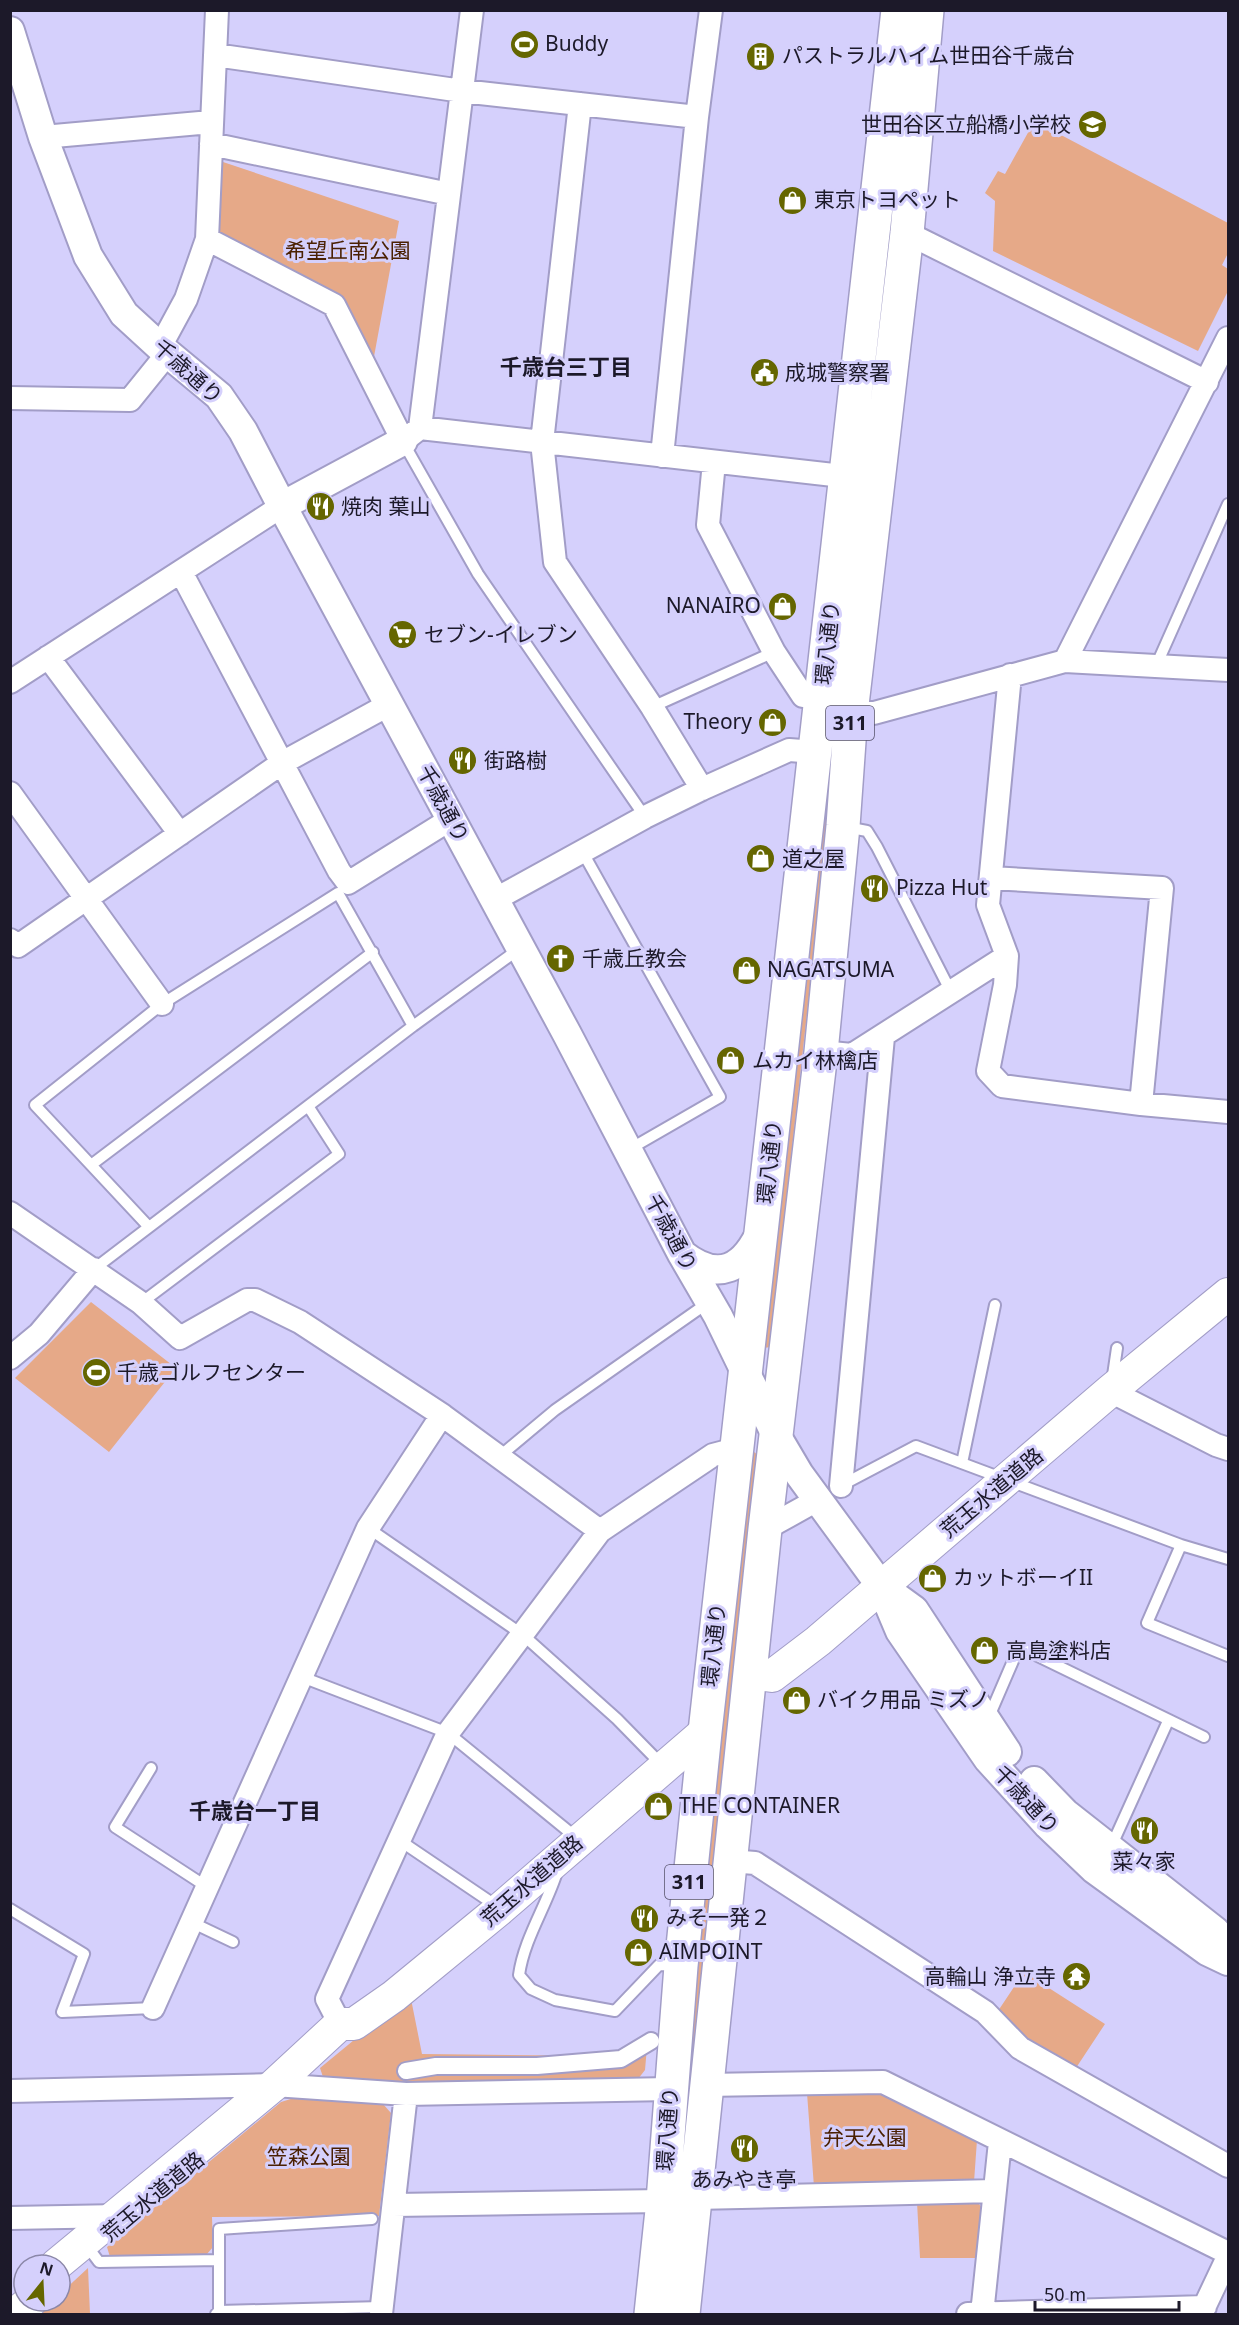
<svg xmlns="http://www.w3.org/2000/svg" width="1239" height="2325" font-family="'Noto Sans','Noto Sans JP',sans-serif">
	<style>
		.green { fill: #e6a988 }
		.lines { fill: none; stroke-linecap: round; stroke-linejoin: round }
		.service-casing { stroke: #a29dc7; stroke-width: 14 }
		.pedestrian-casing { stroke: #a29dc7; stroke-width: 20 }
		.minor-casing { stroke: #a29dc7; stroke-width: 26 }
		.tertiary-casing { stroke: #a29dc7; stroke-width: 32 }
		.secondary-casing { stroke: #a29dc7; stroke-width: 34 }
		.primary-casing { stroke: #a29dc7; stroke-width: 36 }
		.service { stroke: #fff; stroke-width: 10 }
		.pedestrian { stroke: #fff; stroke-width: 16 }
		.minor { stroke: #fff; stroke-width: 22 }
		.tertiary { stroke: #fff; stroke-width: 28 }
		.secondary { stroke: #fff; stroke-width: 32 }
		.primary { stroke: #fff; stroke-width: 33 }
		.labels { text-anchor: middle; stroke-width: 6; stroke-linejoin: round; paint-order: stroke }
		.shield { fill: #d5d0fc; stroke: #545068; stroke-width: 1.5 }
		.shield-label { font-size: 20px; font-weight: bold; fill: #1c1929 }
		.poi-label { font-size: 21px; fill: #1c1929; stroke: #d5d0fc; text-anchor: start }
		.park-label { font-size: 21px; fill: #4a2002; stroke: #d5d0fc }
		.street-label { font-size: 21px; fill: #1c1929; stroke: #d5d0fc }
		.neighbourhood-label { font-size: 22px; font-weight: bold; fill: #1c1929; stroke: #d5d0fc }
	</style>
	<rect width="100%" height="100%" fill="#d5d0fc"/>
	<path class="green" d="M1044,126L1228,223V253L1222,265L1228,269V291L1198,351L993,251L995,201L985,193L998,171L1005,174L1030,129Z
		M220,161L399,221L373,362L344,298L213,234Z
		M825,788H832L770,1347L764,1348Z
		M91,1302L176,1368L109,1452L15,1378Z
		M754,1452L758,1455L687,2124L680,2125L750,1453Z
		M1024,1972L1105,2024L1074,2071L1023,2043L996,2014Z
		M410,1994L422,2054L606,2056L647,2047L645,2070L638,2079L404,2086L324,2080L320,2068Z
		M875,2090L977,2140L974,2182L814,2187L807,2093Z
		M315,2096L383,2104L391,2113L379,2216L212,2217L213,2247L207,2254L110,2257L107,2247L281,2102L294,2098Z
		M976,2200L982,2208L977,2258H920L917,2202Z
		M88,2268L90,2314H38L52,2301H60V2294Z"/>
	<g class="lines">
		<defs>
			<path id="service" d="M403,442L478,574L645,817
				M1156,666L1228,504
				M652,707L774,652
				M846,827L867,831L877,847L950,990
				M582,851L720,1097L628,1150
				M91,1165L373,952
				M149,1227L35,1105L162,1004L338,893L413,1026
				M94,1269L413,1026L519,949
				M141,1303L339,1154L308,1106
				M1112,1382L1117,1348
				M500,1456L555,1410L709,1302
				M962,1463L995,1305
				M842,1485L916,1446L1181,1545L1228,1559
				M368,1528L523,1635L617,1719L663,1766
				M1181,1545L1147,1623L1228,1656
				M302,1677L448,1733L578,1839
				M988,1719L1019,1647L1204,1737
				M151,1768L115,1827L207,1887
				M399,1840L498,1907
				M1111,1847L1168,1721
				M557,1872C546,1907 524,1939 519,1975L531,1989L555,2000L615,2011L659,1965L678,1966
				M10,1909L84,1954L62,2012L153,2008
				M193,1923L233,1942
				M90,2250L99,2262L219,2260
				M219,2311V2229L372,2219
				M216,2314L219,2311L382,2307"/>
			<path id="pedestrian" d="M406,2071L436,2066H537L621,2059L651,2041"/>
			<path id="minor" d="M215,55L462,91L697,117
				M580,104L542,442L555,562L652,707L702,789
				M43,137L211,122
				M211,144L449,194
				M907,233L1207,382
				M207,239L334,305L403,441L420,428L860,478
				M160,347L186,299L207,239L217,10
				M10,398L130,400L168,353
				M420,428L472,10
				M662,456L697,117L711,10
				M714,462L708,525L774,652L803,696L822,699
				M181,572L339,871L348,883L451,819
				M48,657L180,834
				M1065,661L1228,338
				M1010,675L988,905L1007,956L1005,985L988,1071L1002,1086L1141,1104L1228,1112
				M10,682L282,506
				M851,713H874L1065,661L1228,670
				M10,793L162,1004
				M991,878L1162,888L1141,1104
				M494,900L645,817L702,789L789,750L816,752
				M10,940L18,946L282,763L390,704
				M821,1052L852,1055L1007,956
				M10,1213L141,1303L180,1338L247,1300H255L300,1322L442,1415L600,1531
				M10,1358L39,1334L94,1269
				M1110,1391L1216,1445L1228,1449
				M841,1486L883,1037
				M765,1529L819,1499
				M730,1861L755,1863L985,2012L1020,2048L1228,2166
				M153,2008L368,1528L442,1415
				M340,2024L327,1999L448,1733L600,1531L713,1455L736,1449
				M706,2085L883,2082L1228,2253
				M10,2091L274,2085L406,2094L670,2089
				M695,2198L994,2191
				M394,2205L663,2201
				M10,2218L120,2216
				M381,2314L406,2094
				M968,2314L1205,2307
				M982,2314L1000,2142
				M1201,2314L1228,2257"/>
			<path id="tertiary" d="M10,31L43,137L88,256L124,314L160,347L219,396L243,431L282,506L567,1034L682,1254L718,1316L776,1435L799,1474L881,1586L900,1631L988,1759L1048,1825L1094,1869L1207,1951L1228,1961
				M282,506L403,441
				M682,1254C719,1283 744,1269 762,1229
				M881,1586L914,1610L1007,1752
				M1034,1781L1065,1813L1215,1931L1228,1945"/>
			<path id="secondary" d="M750,1673L772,1676L818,1641L1110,1391L1228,1294
				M56,2265L274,2085L340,2024H354L394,1996L500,1909L705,1732
				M15,2314L31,2301"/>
			<path id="primary" d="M651,2314L663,2201L681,1966L705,1732L898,10
				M683,2314L765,1529L821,1052L843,826L851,713L907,233L927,10"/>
		</defs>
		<use href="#service" class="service-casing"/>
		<use href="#pedestrian" class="pedestrian-casing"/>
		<use href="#minor" class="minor-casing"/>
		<use href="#tertiary" class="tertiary-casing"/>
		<use href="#secondary" class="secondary-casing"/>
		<use href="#primary" class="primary-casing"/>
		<use href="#service" class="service"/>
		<use href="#pedestrian" class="pedestrian"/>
		<use href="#minor" class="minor"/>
		<use href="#tertiary" class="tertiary"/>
		<use href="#secondary" class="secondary"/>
		<use href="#primary" class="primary"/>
	</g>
	<defs>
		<symbol id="stadium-disc" viewBox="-11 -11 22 22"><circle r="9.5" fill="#656600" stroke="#d5d0fc"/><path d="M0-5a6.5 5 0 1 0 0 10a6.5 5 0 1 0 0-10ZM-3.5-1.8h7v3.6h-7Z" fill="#fff"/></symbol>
		<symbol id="building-disc" viewBox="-11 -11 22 22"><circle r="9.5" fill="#656600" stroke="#d5d0fc"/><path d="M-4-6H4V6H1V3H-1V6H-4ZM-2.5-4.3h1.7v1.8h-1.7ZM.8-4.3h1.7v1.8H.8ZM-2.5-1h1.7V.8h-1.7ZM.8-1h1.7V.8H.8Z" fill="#fff"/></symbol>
		<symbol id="school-disc" viewBox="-11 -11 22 22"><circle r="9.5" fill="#656600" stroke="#d5d0fc"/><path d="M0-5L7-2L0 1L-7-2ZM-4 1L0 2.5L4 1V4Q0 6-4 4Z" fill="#fff"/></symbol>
		<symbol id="shop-disc" viewBox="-11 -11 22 22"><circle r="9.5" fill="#656600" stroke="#d5d0fc"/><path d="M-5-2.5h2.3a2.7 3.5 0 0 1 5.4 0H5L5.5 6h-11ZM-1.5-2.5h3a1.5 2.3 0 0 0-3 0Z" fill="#fff"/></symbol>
		<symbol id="civic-disc" viewBox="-11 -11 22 22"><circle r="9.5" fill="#656600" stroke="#d5d0fc"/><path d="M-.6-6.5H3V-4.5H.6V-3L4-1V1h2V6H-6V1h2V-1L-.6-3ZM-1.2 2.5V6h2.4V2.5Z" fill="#fff"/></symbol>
		<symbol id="restaurant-disc" viewBox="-11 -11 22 22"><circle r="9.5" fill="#656600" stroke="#d5d0fc"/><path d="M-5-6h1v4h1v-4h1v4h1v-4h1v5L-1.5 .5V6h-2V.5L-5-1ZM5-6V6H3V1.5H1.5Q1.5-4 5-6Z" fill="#fff"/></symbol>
		<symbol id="supermarket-disc" viewBox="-11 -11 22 22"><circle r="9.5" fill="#656600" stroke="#d5d0fc"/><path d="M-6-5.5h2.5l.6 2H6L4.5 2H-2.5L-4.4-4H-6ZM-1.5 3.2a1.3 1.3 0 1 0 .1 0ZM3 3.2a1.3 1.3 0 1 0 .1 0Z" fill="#fff"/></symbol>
		<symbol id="church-disc" viewBox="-11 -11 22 22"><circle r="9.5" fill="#656600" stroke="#d5d0fc"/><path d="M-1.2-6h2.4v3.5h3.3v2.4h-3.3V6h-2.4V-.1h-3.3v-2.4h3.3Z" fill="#fff"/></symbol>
		<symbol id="temple-disc" viewBox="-11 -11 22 22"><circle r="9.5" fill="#656600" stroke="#d5d0fc"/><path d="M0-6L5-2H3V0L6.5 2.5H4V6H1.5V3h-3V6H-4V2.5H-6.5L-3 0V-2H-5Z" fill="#fff"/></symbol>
	</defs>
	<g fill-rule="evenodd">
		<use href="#stadium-disc" x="508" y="28" width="33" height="33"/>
		<use href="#building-disc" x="744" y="40" width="33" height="33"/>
		<use href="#school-disc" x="1076" y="108" width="33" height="33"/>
		<use href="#shop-disc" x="776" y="184" width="33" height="33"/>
		<use href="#civic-disc" x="748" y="356" width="33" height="33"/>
		<use href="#restaurant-disc" x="304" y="490" width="33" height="33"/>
		<use href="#shop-disc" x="766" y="590" width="33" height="33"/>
		<use href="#supermarket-disc" x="386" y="618" width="33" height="33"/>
		<use href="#shop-disc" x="756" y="706" width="33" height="33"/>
		<use href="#restaurant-disc" x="446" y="744" width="33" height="33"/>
		<use href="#shop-disc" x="744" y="842" width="33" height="33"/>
		<use href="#restaurant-disc" x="858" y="872" width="33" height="33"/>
		<use href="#church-disc" x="544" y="942" width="33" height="33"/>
		<use href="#shop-disc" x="730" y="954" width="33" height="33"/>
		<use href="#shop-disc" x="714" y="1044" width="33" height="33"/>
		<use href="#stadium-disc" x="80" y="1356" width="33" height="33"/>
		<use href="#shop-disc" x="916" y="1562" width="33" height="33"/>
		<use href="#shop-disc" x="968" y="1634" width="33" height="33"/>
		<use href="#shop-disc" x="780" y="1684" width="33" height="33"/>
		<use href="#shop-disc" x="642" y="1790" width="33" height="33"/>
		<use href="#restaurant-disc" x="1128" y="1814" width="33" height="33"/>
		<use href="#restaurant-disc" x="628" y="1902" width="33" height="33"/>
		<use href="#shop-disc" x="622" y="1936" width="33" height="33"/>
		<use href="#temple-disc" x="1060" y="1960" width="33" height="33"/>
		<use href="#restaurant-disc" x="728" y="2132" width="33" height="33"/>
	</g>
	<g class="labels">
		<g class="shield">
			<rect x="826" y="706" width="48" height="34" rx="4.5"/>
			<rect x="665" y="1865" width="48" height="34" rx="4.5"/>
		</g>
		<g class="shield-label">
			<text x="850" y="730">311</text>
			<text x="689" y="1889">311</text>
		</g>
		<g class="poi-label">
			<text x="545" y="51">Buddy</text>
			<text x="782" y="63">パストラルハイム世田谷千歳台</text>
			<text x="1071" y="132" text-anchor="end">世田谷区立船橋小学校</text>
			<text x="814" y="207">東京トヨペット</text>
			<text x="785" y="380">成城警察署</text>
			<text x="341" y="514">焼肉 葉山</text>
			<text x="761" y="613" text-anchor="end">NANAIRO</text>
			<text x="424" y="642">セブン-イレブン</text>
			<text x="752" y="729" text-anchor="end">Theory</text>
			<text x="484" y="768">街路樹</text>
			<text x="782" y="866">道之屋</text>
			<text x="896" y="895">Pizza Hut</text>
			<text x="582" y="966">千歳丘教会</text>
			<text x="767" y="977">NAGATSUMA</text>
			<text x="752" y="1068">ムカイ林檎店</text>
			<text x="117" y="1380">千歳ゴルフセンター</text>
			<text x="953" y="1585">カットボーイII</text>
			<text x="1006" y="1658">高島塗料店</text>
			<text x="817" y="1707">バイク用品 ミズノ</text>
			<text x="679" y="1813">THE CONTAINER</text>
			<text x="1144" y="1869" text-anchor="middle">菜々家</text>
			<text x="666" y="1925">みそ一発２</text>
			<text x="659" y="1959">AIMPOINT</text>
			<text x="1056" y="1984" text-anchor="end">高輪山 浄立寺</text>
			<text x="744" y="2187" text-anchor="middle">あみやき亭</text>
		</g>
		<g class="park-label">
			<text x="348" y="258">希望丘南公園</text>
			<text x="865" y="2145">弁天公園</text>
			<text x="309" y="2164">笠森公園</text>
		</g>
		<g class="street-label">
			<text transform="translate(188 372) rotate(42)" y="7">千歳通り</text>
			<text transform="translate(828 643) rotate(-84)" y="7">環八通り</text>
			<text transform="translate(443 804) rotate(62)" y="7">千歳通り</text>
			<text transform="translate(770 1162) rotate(-84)" y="7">環八通り</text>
			<text transform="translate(671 1233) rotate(62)" y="7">千歳通り</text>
			<text transform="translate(992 1493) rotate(-40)" y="7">荒玉水道道路</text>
			<text transform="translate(714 1645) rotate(-84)" y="7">環八通り</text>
			<text transform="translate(1026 1800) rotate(47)" y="7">千歳通り</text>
			<text transform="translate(532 1881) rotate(-41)" y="7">荒玉水道道路</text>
			<text transform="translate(668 2129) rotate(-86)" y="7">環八通り</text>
			<text transform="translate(153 2197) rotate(-40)" y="7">荒玉水道道路</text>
		</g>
		<g class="neighbourhood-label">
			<text x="566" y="375">千歳台三丁目</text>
			<text x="255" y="1819">千歳台一丁目</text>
		</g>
	</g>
	<rect width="1239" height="2325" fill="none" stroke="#1c1929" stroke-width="24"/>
	<g transform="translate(42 2283) rotate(18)"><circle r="28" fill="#d5d0fc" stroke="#8b87a8" stroke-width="1.5"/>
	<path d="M0-4.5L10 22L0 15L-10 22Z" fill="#656600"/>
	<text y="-9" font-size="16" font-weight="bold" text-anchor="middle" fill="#1c1929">N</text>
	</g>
	<path d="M1035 2301v9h144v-9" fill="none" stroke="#1c1929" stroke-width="3"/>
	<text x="1044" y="2301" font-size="18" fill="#1c1929" stroke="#d5d0fc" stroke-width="4.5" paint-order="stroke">50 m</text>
</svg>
